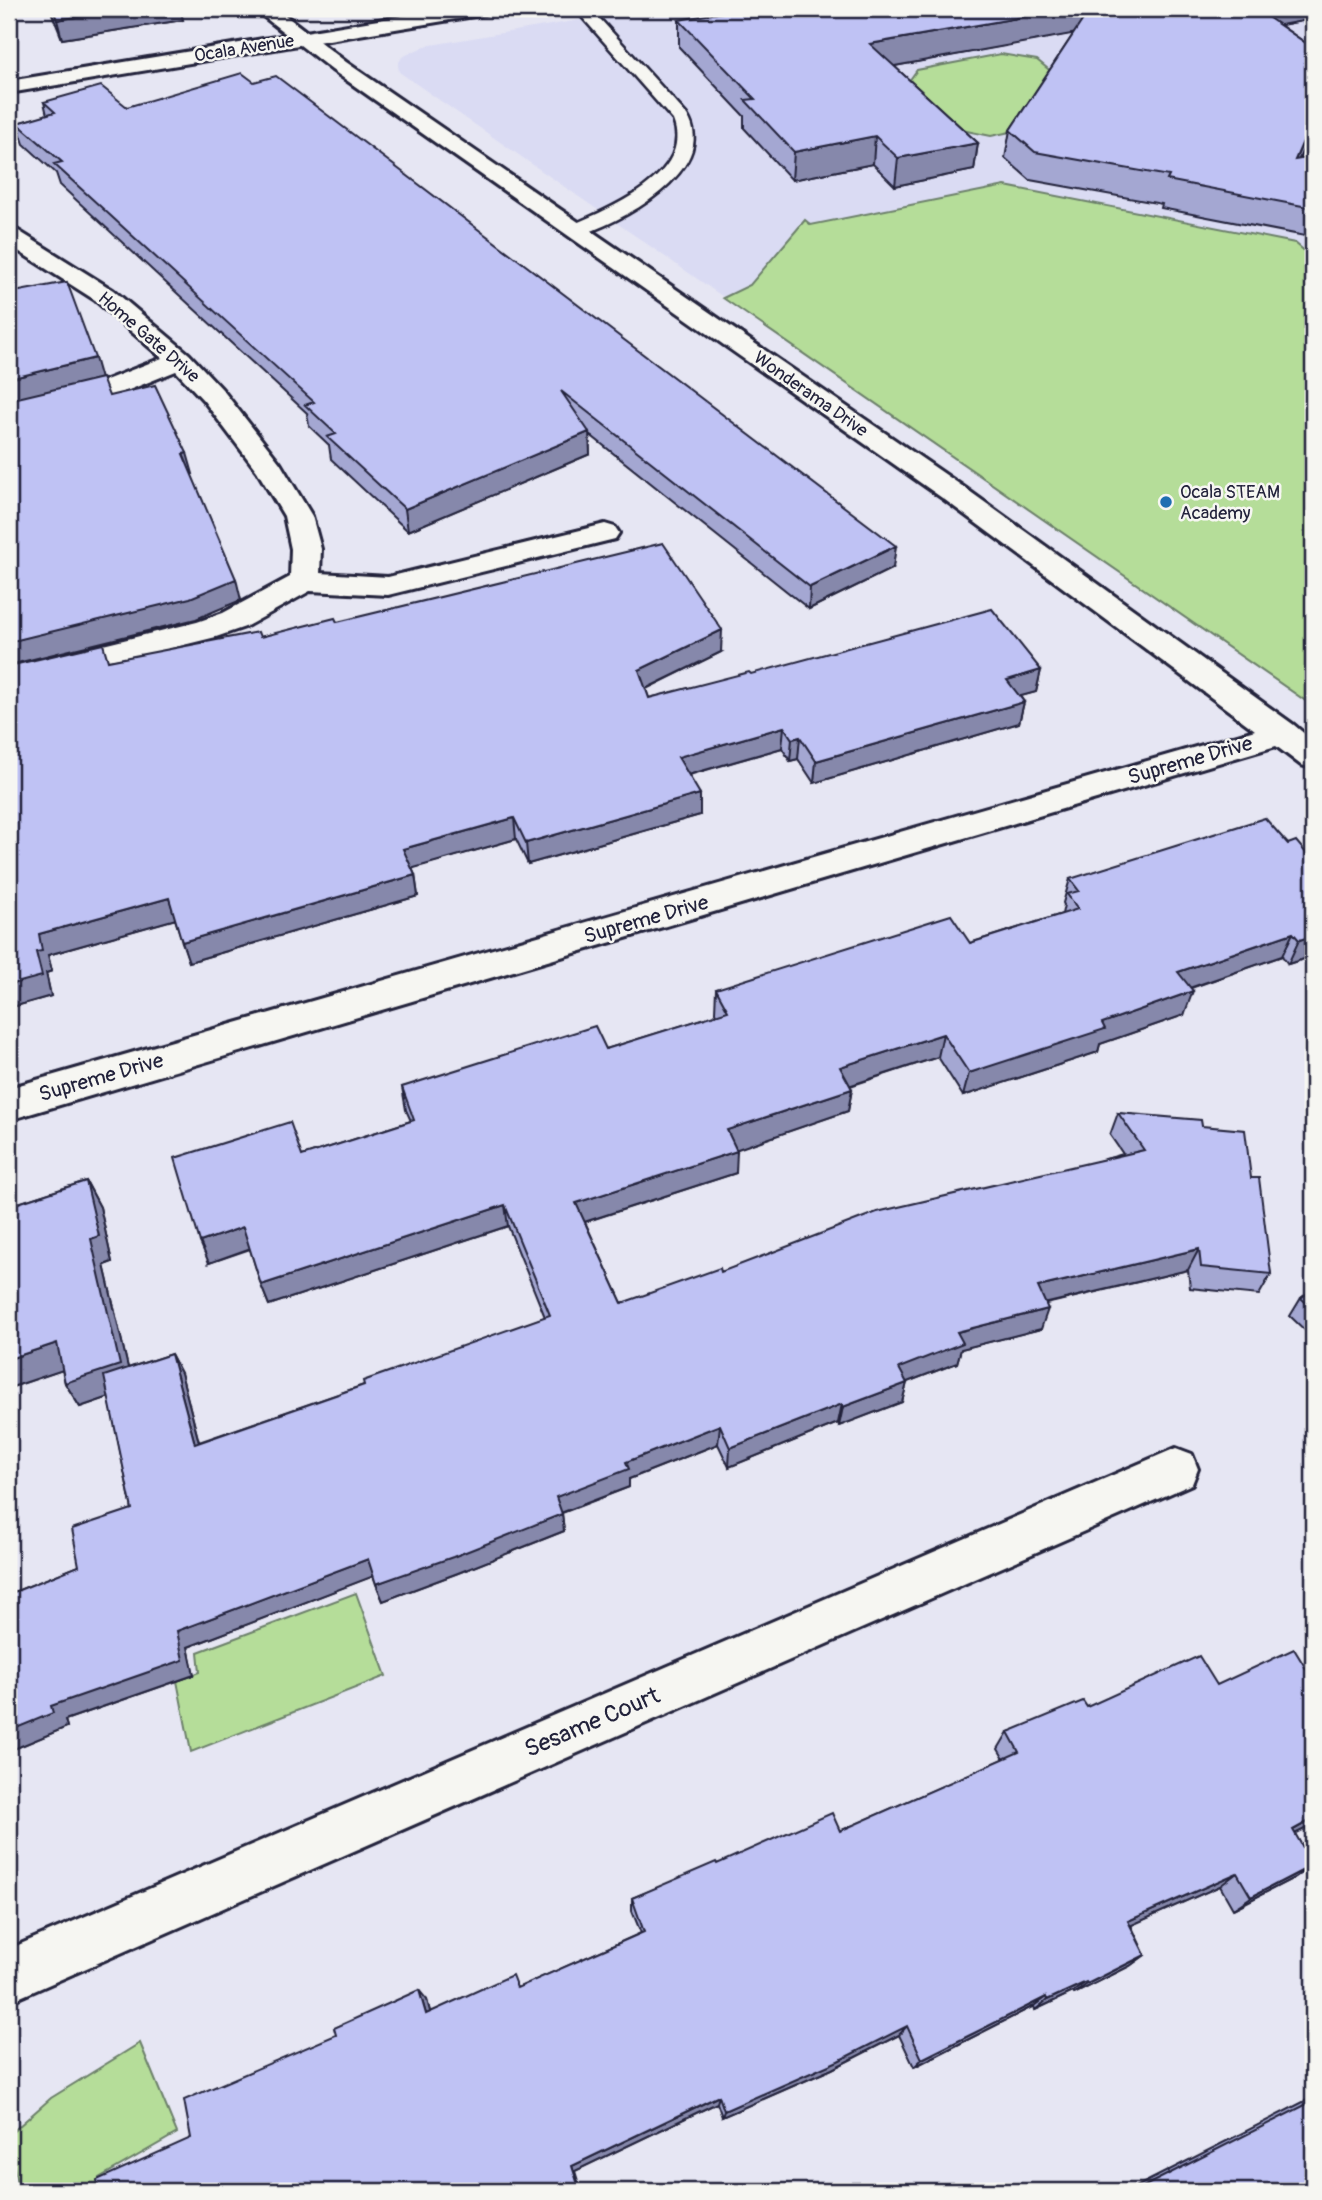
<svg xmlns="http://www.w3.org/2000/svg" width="1322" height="2200" font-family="Pangolin,sans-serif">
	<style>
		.built { fill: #dadbf3 }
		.green { fill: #b5dd99; stroke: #6c806a; stroke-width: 2 }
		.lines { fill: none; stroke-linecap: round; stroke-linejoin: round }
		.lane-casing { stroke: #22223b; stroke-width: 5 }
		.street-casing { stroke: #22223b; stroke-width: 6 }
		.secondary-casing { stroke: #22223b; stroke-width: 6 }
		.lane { fill: #f6f6f2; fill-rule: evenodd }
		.street { fill: #f6f6f2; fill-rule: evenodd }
		.secondary { fill: #f6f6f2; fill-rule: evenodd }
		.wall { fill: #a4a7d2; stroke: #22223b; stroke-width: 2 }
		.shaded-wall { fill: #8688ab; stroke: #22223b; stroke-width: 2 }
		.building { fill: #bfc2f4; stroke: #22223b; stroke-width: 2 }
		.poi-dot { fill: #1f6fb2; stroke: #f6f6f2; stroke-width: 2.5 }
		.labels { text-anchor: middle; stroke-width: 5; stroke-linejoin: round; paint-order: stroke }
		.far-street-label { font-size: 18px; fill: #22223b; stroke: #f6f6f2 }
		.far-poi-label { font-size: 18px; fill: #22223b; stroke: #f6f6f2; text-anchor: start }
		.street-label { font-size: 21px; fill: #22223b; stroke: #f6f6f2 }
		.near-street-label { font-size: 24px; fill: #22223b; stroke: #f6f6f2 }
	</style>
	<rect width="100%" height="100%" fill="#e6e6f3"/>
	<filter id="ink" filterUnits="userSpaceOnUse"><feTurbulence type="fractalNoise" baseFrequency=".0143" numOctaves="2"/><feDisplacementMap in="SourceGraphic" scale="14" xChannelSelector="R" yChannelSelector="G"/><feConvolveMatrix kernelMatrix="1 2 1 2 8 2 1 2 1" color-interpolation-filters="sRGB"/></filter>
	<g filter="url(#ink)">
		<path class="built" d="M645,9H1313V706L399,72L398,64L402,57L425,46Z"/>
		<path class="green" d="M1001,54L1037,60L1091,104L1082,117L991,136L947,127L904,88L917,70Z
			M1005,186L1295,243L1313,258V706L723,298L750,285L805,220L811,225Z
			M356,1593L386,1676L191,1752L177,1681L200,1672L198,1652Z
			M140,2043L177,2133L99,2178L102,2191H18L9,2135L51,2098Z"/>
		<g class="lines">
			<defs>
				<path id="lane" d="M575,9H591L687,115C721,170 618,225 576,236L569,234L567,230L569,226C608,210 695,174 673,120Z"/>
				<path id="street" d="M254,9H277L346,62L965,488L1294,725L1313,741V768L1301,765L1276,746L9,1120V1088L1255,730L945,500L332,70Z
					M9,228L17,230L113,290L189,354L222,389L280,463L312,516L321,549L320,573L388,577L605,524L615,527L619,533L615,539L388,595L310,591L245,627L216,637L9,688V668L197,622L223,613L290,577L291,549L284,516L257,471L204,401L176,371L114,396L9,421V405L96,384L162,358L95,300L9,245Z
					M1176,1448L1192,1454L1198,1469L1192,1484L9,2002V1949Z"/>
				<path id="secondary" d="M445,9H490L487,13L480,15L9,93V81Z"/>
			</defs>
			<use href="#lane" class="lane-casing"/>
			<use href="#street" class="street-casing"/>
			<use href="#secondary" class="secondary-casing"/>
			<use href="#lane" class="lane"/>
			<use href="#street" class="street"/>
			<use href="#secondary" class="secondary"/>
		</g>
		<path class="wall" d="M50,9H180L183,20L62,39Z
			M1313,9V19L1280,25L1313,48V126L1299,160L1313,157V243L1305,236L1161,208L1162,204L1030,180L1005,158L1010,130L1074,33L894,66L978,143L974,170L895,186L873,164L792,180L744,128V116L679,47V20Z
			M44,102L127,107L893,568L809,609L589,434L590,454L408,531L331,459L329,445L309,426L307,413L60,185L56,173L24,144L17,123L47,115Z
			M337,622L721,652L646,689L649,698L751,674L1041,670L1036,692L1020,696L1024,702L1019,723L814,783L798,759L790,761L782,748L689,775L700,815L528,864L516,839L412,868L415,875L418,896L189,962L175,919L48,955L52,971L46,973L51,996L9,1008V666L109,661L260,637Z
			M1288,844L1313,861V956L1288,964L1282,956L1191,988L1184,1015L1100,1044L1098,1052L963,1096L938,1057L850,1086L852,1089L848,1111L736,1149V1173L585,1222L622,1303L721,1272L1123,1154L1110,1135L1118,1113L1202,1126L1251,1178L1271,1274L1259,1295L1190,1288L1188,1270L1046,1304L1041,1329L961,1349L957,1363L907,1382L902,1402L839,1426L838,1423L729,1467L718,1444L629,1479V1487L562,1513L564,1531L458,1573L383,1601L373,1576L188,1647L194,1675L65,1720L67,1727L9,1751V1594L79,1566L132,1509L109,1397L80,1407L65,1383L62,1370L9,1388V1206L86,1181L100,1207L112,1262L104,1265L128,1368L171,1354L181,1373L199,1442L364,1385L545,1317L508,1226L269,1305L261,1285L250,1249L209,1263L302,1156L411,1121L406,1110L402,1087L606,1049L716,1015L715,1012L716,989L970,943L1062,914L1064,905L1063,903L1070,879Z
			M1313,1289V1338L1290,1316L1301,1298Z
			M1087,1707L1295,1834L1313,1865L1294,1878L1233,1909L1220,1886L1131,1925L1145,1955L1130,1966L1074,1994L1073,1992L1035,2010L1034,2006L914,2067L899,2035L832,2069L722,2117L717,2103L575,2171L191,2138L427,2000L430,2012L518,1988L641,1933L632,1911V1898L717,1864L840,1831L1004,1759L998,1749L1008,1732Z
			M1313,2097V2191H1128Z"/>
		<path class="shaded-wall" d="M9,9H20L9,17Z
			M127,9H180L183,20L62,39L57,20Z
			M1068,9H1092L1088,31L867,71L870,44Z
			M1250,9H1313V19L1244,32Z
			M1313,118V126L1287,188L1295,160Z
			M875,136L873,164L792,180L794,152Z
			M978,143L974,170L895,186L898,158Z
			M95,358L101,379L9,402V379Z
			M589,432L590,454L408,531L405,509Z
			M187,453L193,474L189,475L183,454Z
			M896,546L893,568L809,609L810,587Z
			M236,579L241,600L196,619L9,665V642Z
			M722,630L721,652L639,692V670Z
			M1041,670L1036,692L1003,701L1007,680Z
			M1024,702L1019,723L814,783L816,761Z
			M784,727L782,748L677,778L678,757Z
			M800,737L798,759L790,761L792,739Z
			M700,794V815L528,864L526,843Z
			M514,818L516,839L407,870L403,849Z
			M415,875L418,896L189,962L182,942Z
			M169,898L176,919L48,955L52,971L46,973L51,996L9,1008V985L36,952L39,934Z
			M1293,933L1282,956L1169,995L1178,972Z
			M1313,936V956L1288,964L1299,940Z
			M1193,991L1184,1015L1100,1044L1098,1052L963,1096L969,1073L1102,1023Z
			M943,1034L938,1057L836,1090L840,1067Z
			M852,1089L848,1111L726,1153L727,1130Z
			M737,1151L736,1173L578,1224L576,1203Z
			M86,1181L100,1207L112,1262L104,1265L133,1389L80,1407L65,1383L91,1239Z
			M505,1205L508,1226L269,1305L261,1285Z
			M243,1227L251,1248L209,1263L200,1242Z
			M1199,1249L1188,1270L1031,1307L1038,1287Z
			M1048,1309L1041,1329L961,1349L957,1363L894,1387L899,1368L957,1332Z
			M57,1343L72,1367L9,1388V1359Z
			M171,1354L181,1373L204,1462L195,1444Z
			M907,1383L902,1402L839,1426L843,1407Z
			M842,1404L838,1423L729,1467L730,1448Z
			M720,1425L718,1444L629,1479V1487L558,1514L556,1497L626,1462Z
			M562,1514L564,1531L458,1573L383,1601L376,1584Z
			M368,1559L374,1576L188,1647L194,1675L65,1720L67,1727L9,1751V1731L177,1631Z
			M1313,1819V1825L1274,1844L1293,1830Z
			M1313,1865L1294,1878L1233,1909L1251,1897Z
			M1237,1873L1220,1886L1114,1933L1128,1921Z
			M1145,1955L1130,1966L1074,1994L1087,1984Z
			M1086,1982L1073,1992L1035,2010L1047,2000Z
			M419,1990L427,2000L433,2023L426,2014Z
			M1046,1997L1034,2006L914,2067L922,2059Z
			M907,2026L899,2035L832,2069L722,2117L724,2111Z
			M719,2096L717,2103L575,2171L581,2191H580L572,2166Z"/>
		<path class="building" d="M53,9H127L57,20Z
			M740,9H1068L870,44L978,143L898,158L875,136L794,152L745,100L755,99L679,20Z
			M1090,9H1256L1313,48V118L1295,160L1313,157V208L1167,180L1169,176L1035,152L1010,130Z
			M242,73L254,82L276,76L896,546L810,587L561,391L589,432L405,509L327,437L336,434L305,405L314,402L54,164L62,162L17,123L55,112L44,102L101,86L127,107Z
			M67,282L95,358L9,379V293Z
			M102,378L109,396L155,385L187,453L183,454L236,579L190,598L9,642V400Z
			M663,543L722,630L639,670L649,698L749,672L751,674L992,609L1041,670L1007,680L1024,702L816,761L800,737L792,739L784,727L678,757L700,794L526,843L514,818L403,849L415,875L182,942L169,898L39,934L42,951L36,952L42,976L9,985V666L103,644L108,661L258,632L260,637L335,618L337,622Z
			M1265,818L1288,844L1296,841L1313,861V936L1299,940L1293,933L1178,972L1193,991L1102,1023L1105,1029L969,1073L943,1034L840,1067L852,1089L727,1130L737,1151L576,1203L622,1303L720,1268L721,1272L877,1212L1144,1150L1118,1113L1201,1120L1202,1126L1245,1130L1251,1178H1259L1271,1274L1201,1267L1199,1249L1038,1287L1048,1309L957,1332L963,1343L899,1368L907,1383L843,1407L842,1404L730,1448L720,1425L626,1462L629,1469L556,1497L562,1514L453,1557L376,1584L368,1559L177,1631L183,1660L51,1706L53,1713L9,1731V1594L79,1566L72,1529L132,1509L104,1376L171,1354L195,1444L364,1385L363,1381L550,1315L505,1205L261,1285L243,1227L200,1242L175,1158L290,1122L302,1156L414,1120L402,1087L595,1026L606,1049L728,1011L716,989L951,915L970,943L1078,909L1067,894L1079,891L1070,879Z
			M86,1181L99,1236L91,1239L120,1365L65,1383L57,1343L9,1359V1206Z
			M1313,1289V1309L1301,1298Z
			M1294,1649L1313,1680V1819L1293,1830L1313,1865L1251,1897L1237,1873L1128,1921L1145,1955L1087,1984L1086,1982L1047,2000L1046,1997L922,2059L907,2026L838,2061L724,2111L719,2096L572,2166L580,2191H99L97,2180L191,2138L184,2100L336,2035L334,2028L419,1990L426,2014L512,1975L517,1988L644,1932L632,1898L716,1862L717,1864L832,1813L840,1831L1019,1752L1008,1732L1083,1701L1087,1707L1199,1656L1217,1685Z
			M1313,2101V2191H1135Z"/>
	</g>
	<circle class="poi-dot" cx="1166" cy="502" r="7"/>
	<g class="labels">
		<g class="far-street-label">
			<text transform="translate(244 48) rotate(-9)" y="6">Ocala Avenue</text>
			<text transform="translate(149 337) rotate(41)" y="6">Home Gate Drive</text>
			<text transform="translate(811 394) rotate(35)" y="6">Wonderama Drive</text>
		</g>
		<g class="far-poi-label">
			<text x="1180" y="498">Ocala STEAM<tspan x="1180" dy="21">Academy</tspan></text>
		</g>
		<g class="street-label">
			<text transform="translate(1190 760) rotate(-16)" y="7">Supreme Drive</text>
			<text transform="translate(646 919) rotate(-16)" y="7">Supreme Drive</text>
			<text transform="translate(101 1077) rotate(-16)" y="7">Supreme Drive</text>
		</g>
		<g class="near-street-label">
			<text transform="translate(592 1722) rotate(-23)" y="8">Sesame Court</text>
		</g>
	</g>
	<rect width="1322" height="2200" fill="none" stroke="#f6f6f2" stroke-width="35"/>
	<rect x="18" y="18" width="1287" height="2165" fill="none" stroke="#22223b" stroke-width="2.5" filter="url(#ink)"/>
</svg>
